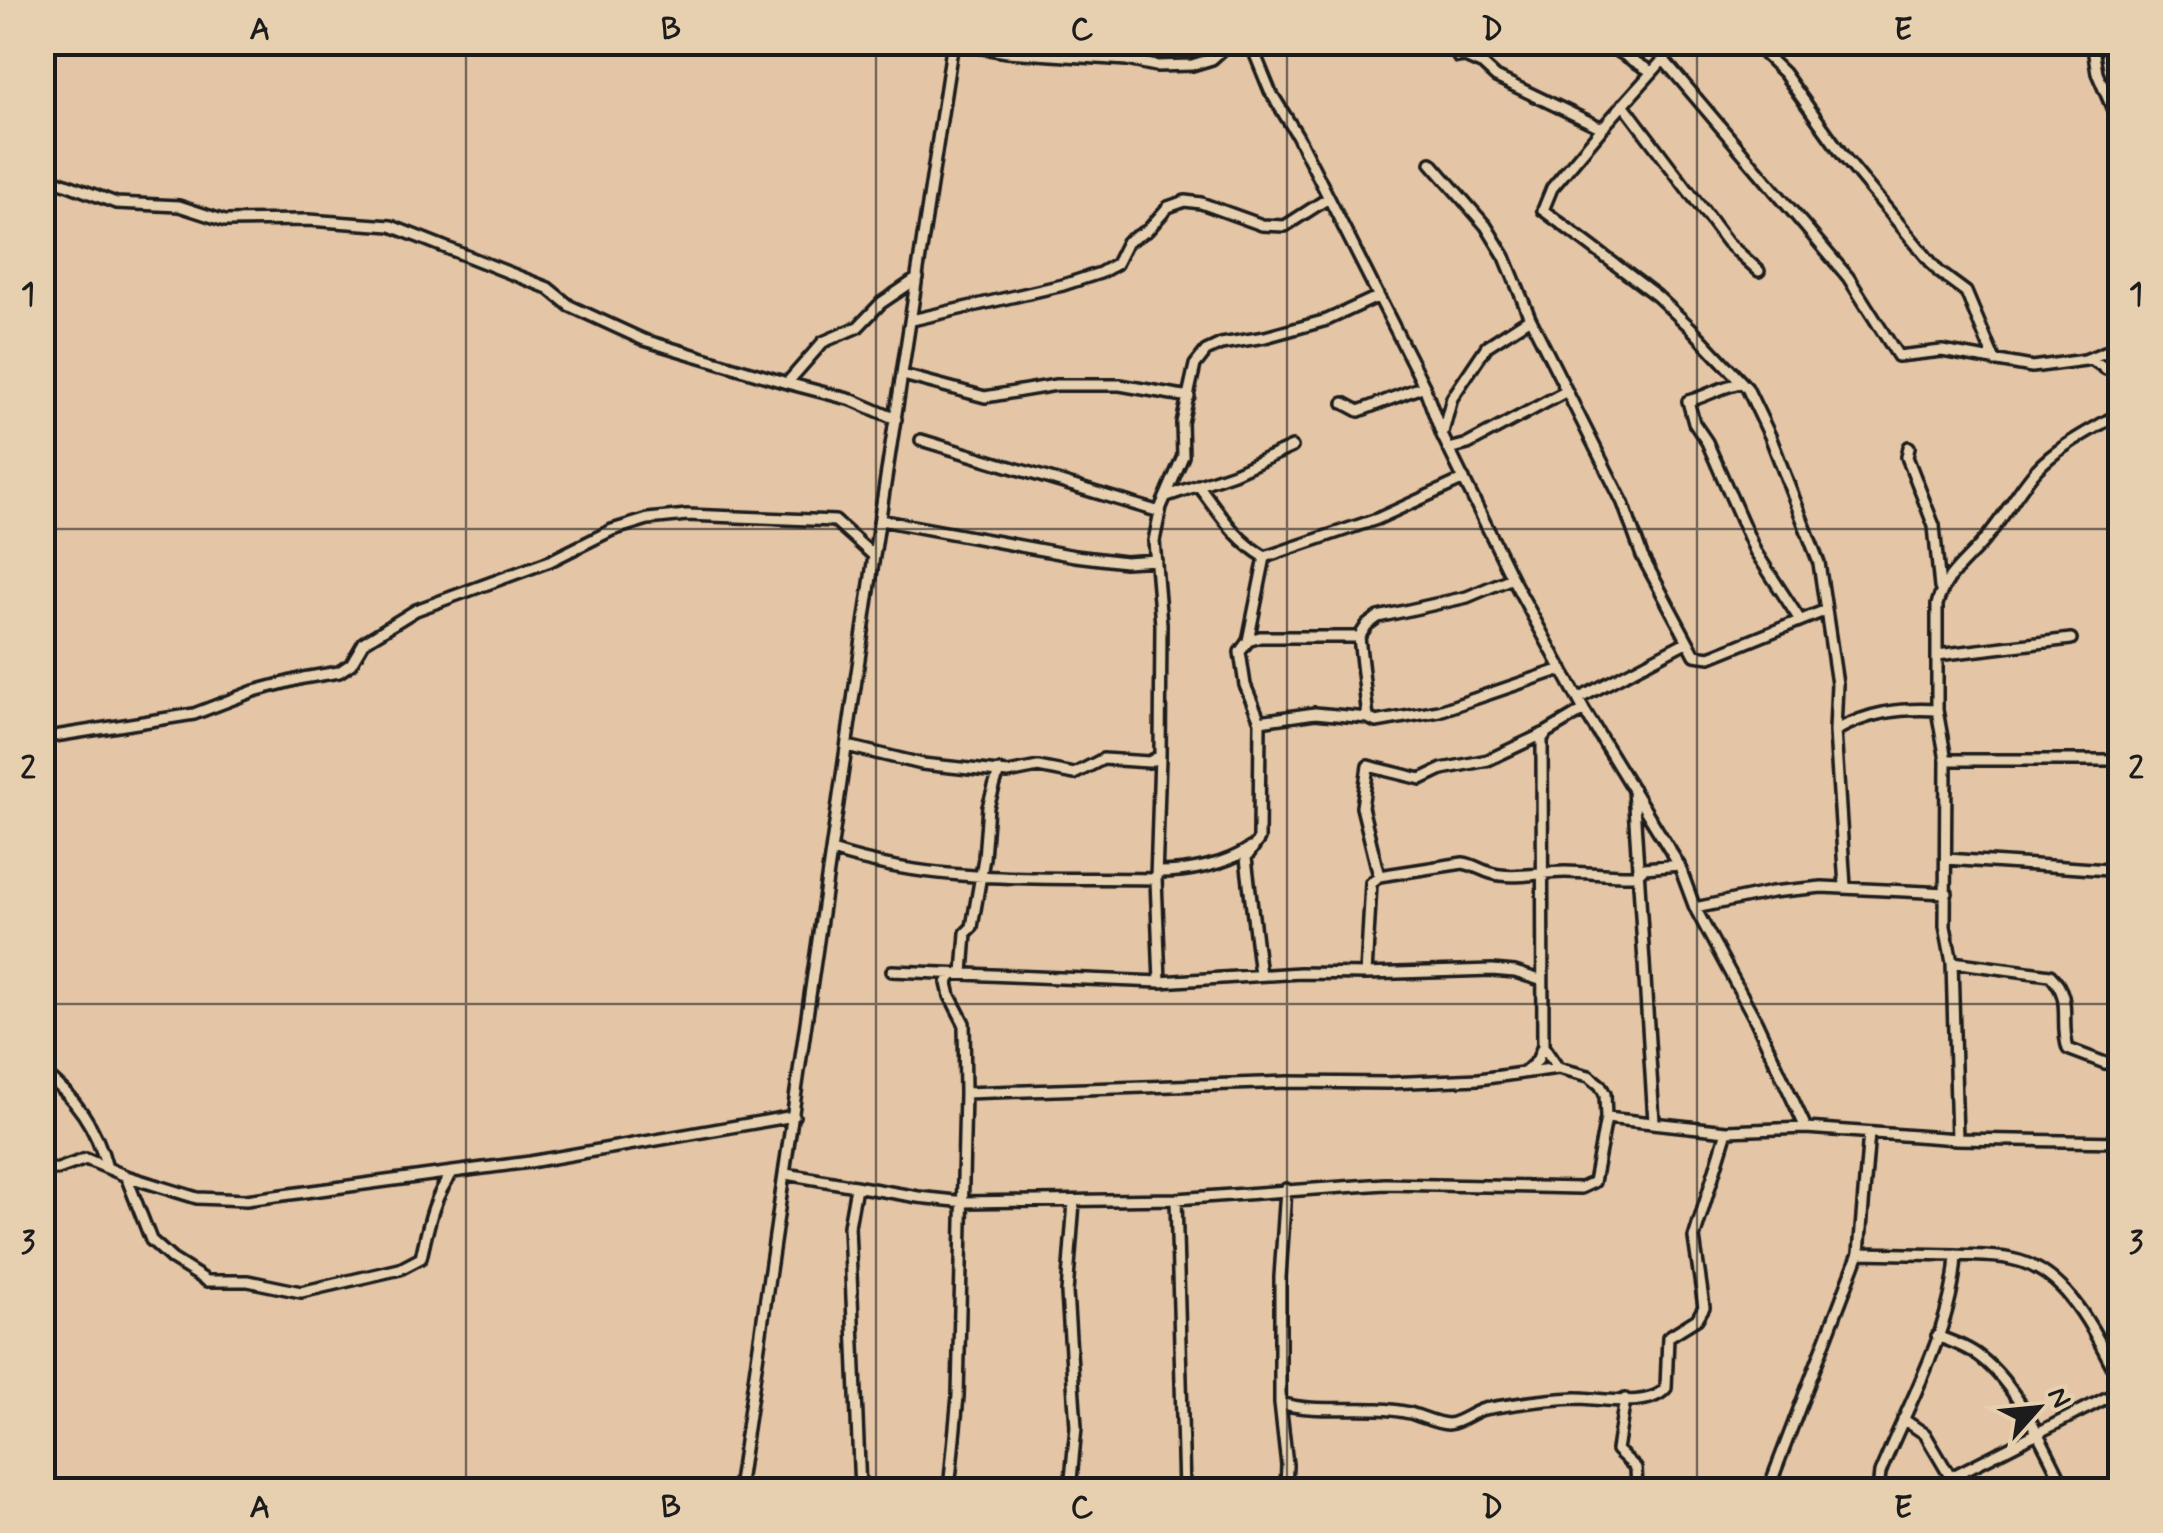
<svg xmlns="http://www.w3.org/2000/svg" width="2163" height="1533" font-family="Mynerve,sans-serif">
	<style>
		.lines { fill: none; stroke-linecap: round; stroke-linejoin: round }
		.minor-casing { stroke: #1c1c1c; stroke-width: 16 }
		.minor { stroke: #e6d0af; stroke-width: 9 }
		.grid { fill: none; stroke: #1c1c1c; stroke-width: 2.5; stroke-opacity: 0.55 }
		.neatline { fill: none; stroke: #1c1c1c; stroke-width: 4 }
		.grid-label { font-size: 32px; text-anchor: middle; font-weight: bold; fill: #1c1c1c }
	</style>
	<rect width="100%" height="100%" fill="#e4c5a6"/>
	<filter id="ink" filterUnits="userSpaceOnUse"><feTurbulence type="fractalNoise" baseFrequency=".01" numOctaves="2"/><feDisplacementMap in="SourceGraphic" scale="20" xChannelSelector="R" yChannelSelector="G"/><feConvolveMatrix kernelMatrix="1 2 1 2 8 2 1 2 1" color-interpolation-filters="sRGB"/></filter>
	<g filter="url(#ink)">
		<g class="lines">
			<defs>
				<path id="minor" d="M1250,42L1270,91L1297,135L1424,386L1442,435L1512,578L1584,710L1679,865L1695,908L1756,1021L1806,1128
					M1431,42L1483,65L1496,77L1600,127L1605,125L1679,42
					M1603,42L1652,72
					M1752,42L1784,73L1844,157L1939,272L1966,292L1995,361
					M2092,42L2097,73L2120,126
					M953,43L1007,52L1127,60L1156,66L1192,65L1212,59L1231,42
					M2093,48L2114,42
					M1458,57L1465,42
					M1663,59L1848,277L1898,356L1942,351L2032,367L2085,360L2120,346
					M1623,104L1727,242L1759,271
					M1605,125L1552,188L1543,210L1657,296L1691,328L1747,388L1770,436L1819,563L1837,684L1835,731L1845,886
					M1431,163L1486,226L1505,257L1530,318L1623,503L1642,556L1695,655L1710,657L1824,611
					M42,175L116,203L179,206L225,221L308,220L391,226L548,288L570,306L644,340L787,383L823,342L858,327L881,303L918,278
					M912,320L1063,285L1100,273L1116,264L1127,242L1148,230L1168,207L1185,201L1201,203L1262,225L1285,226L1327,199
					M2090,358L2106,369L2120,370
					M903,375L985,397L1056,385H1120L1189,397
					M787,383L852,400L896,419
					M1742,383C1726,384 1706,397 1688,401L1694,423L1707,442L1755,551L1800,620
					M1344,403L1359,411L1424,386
					M1443,432L1452,398L1487,346L1530,318
					M921,440L1160,512
					M1909,447L1907,457L1934,526L1940,588
					M1449,449L1468,444L1565,392
					M1198,485C1220,513 1234,539 1265,557
					M1167,496L1234,473L1292,447
					M880,520L1075,556L1125,562L1156,560
					M1512,578L1467,597L1378,617L1367,625L1359,637L1368,718L1376,722L1439,711L1562,669
					M1248,641L1265,557L1377,519L1464,479
					M1937,655L2071,639
					M1578,699L1686,642
					M1260,721L1315,713L1368,718
					M1835,731C1869,712 1899,708 1937,710
					M42,738L194,714L254,691L303,678L339,672L351,664L364,642L416,610L550,561L612,530L648,519L687,515L835,521L874,556
					M847,746L922,764L1008,773L1038,767L1074,774L1103,759L1149,762L1160,756L1161,624L1154,541L1161,507L1183,456L1182,423L1195,365L1206,351L1221,344L1265,337L1327,320L1377,297
					M1946,760H2120
					M1633,789L1654,1121
					M832,851C935,885 1049,877 1156,879
					M1946,859L2108,870
					M1158,872C1188,872 1225,865 1250,848
					M1379,876L1362,807L1368,766L1421,779L1442,769L1488,760L1545,733
					M1695,908L1772,892L1822,887L1947,893
					M1952,962L2050,975C2074,999 2059,1020 2068,1049L2105,1063L2120,1065
					M892,971L1160,982L1300,973L1366,974L1492,970L1515,972L1540,980
					M963,973L966,933L972,927L984,858L988,807L999,771
					M1366,974L1371,883L1379,876L1463,863C1477,865 1486,874 1500,875C1521,878 1543,872 1565,872C1589,872 1612,876 1637,875L1644,868L1679,865
					M1260,975L1246,858L1259,839L1260,721L1245,685L1240,652L1248,641L1260,637H1359
					M1160,982L1156,879L1160,756
					M1543,1046L1558,1068
					M1526,1071L1537,1061L1543,1046L1542,739L1547,732L1584,710
					M42,1072C75,1096 97,1129 107,1168
					M965,1093L1288,1082L1388,1083L1479,1079L1558,1068L1589,1076L1600,1085L1605,1094L1606,1118
					M1869,1133L1859,1253L1956,1255C1953,1328 1907,1406 1880,1473L1878,1490
					M1957,1139L1952,962L1945,926L1946,760L1937,710V605C1944,575 1968,561 1986,538C2005,516 2018,490 2037,469C2060,445 2092,430 2120,413
					M42,1170L58,1169L86,1159L126,1176L151,1240L172,1259L207,1281H248L301,1292L400,1269L421,1258C428,1227 433,1197 453,1172L530,1162L794,1116
					M786,1174L918,1197L965,1202L1176,1199L1385,1184L1581,1188L1594,1182L1606,1118L1727,1131L1806,1128L1957,1139L2120,1142
					M126,1176L197,1198L246,1200L453,1172
					M856,1187L849,1226L860,1490
					M1176,1199L1184,1490
					M1956,1255C1974,1256 1993,1255 2011,1259C2069,1270 2095,1335 2120,1381
					M1937,1336C1952,1342 1968,1347 1980,1357C2017,1385 2046,1449 2066,1490
					M1625,1399L1617,1450L1636,1468L1637,1490
					M1280,1403C1320,1415 1366,1403 1410,1413C1421,1416 1437,1424 1448,1424C1460,1423 1472,1412 1484,1409C1513,1404 1547,1399 1576,1398C1601,1398 1649,1409 1666,1388L1668,1337L1697,1319L1704,1307L1694,1238L1727,1131
					M1903,1419L1925,1434L1958,1490
					M1951,1477L2120,1391
					M738,1490L874,556L953,42
					M949,1490L958,1396L965,1093L964,1023L950,996L947,983L953,974
					M1070,1490L1076,1427L1067,1293L1074,1202
					M1286,1490L1287,1465L1280,1403V1277L1286,1189
					M1768,1490L1859,1253"/>
			</defs>
			<use href="#minor" class="minor-casing"/>
			<use href="#minor" class="minor"/>
		</g>
	</g>
	<path class="grid" d="M466,42V1490M876,42V1490M1287,42V1490M1697,42V1490M42,529H2120M42,1004H2120"/>
	<rect width="2163" height="1533" fill="none" stroke="#e6d0af" stroke-width="110"/>
	<g transform="translate(2038 1408) rotate(63)" stroke="#e6d0af" stroke-width="8" paint-order="stroke">
	<path d="M0-8L18 38L0 25L-18 38Z" fill="#1c1c1c"/>
	<text y="-15" font-size="28" font-weight="bold" text-anchor="middle" fill="#1c1c1c">N</text>
	</g>
	<rect x="55" y="55" width="2053" height="1423" class="neatline"/>
	<g class="grid-label">
		<text x="260" y="39">A</text>
		<text x="671" y="39">B</text>
		<text x="1082" y="39">C</text>
		<text x="1492" y="39">D</text>
		<text x="1903" y="39">E</text>
		<text x="28" y="304">1</text>
		<text x="2136" y="304">1</text>
		<text x="28" y="778">2</text>
		<text x="2136" y="778">2</text>
		<text x="28" y="1252">3</text>
		<text x="2136" y="1252">3</text>
		<text x="260" y="1517">A</text>
		<text x="671" y="1517">B</text>
		<text x="1082" y="1517">C</text>
		<text x="1492" y="1517">D</text>
		<text x="1903" y="1517">E</text>
	</g>
</svg>
